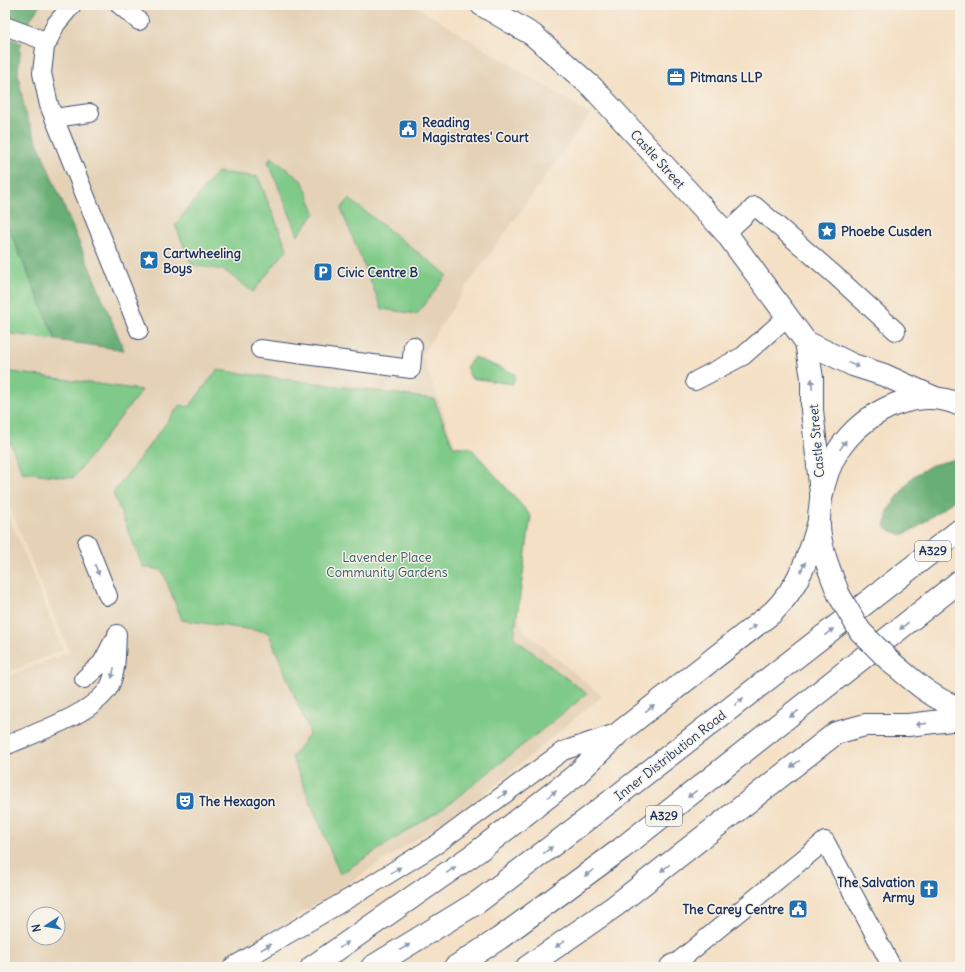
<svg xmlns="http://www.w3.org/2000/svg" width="965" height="972" font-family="Delius,sans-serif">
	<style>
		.built { fill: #e4d1b6; fill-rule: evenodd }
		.green { fill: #7fca88; stroke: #4d7c73 }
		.forest { fill: #67ae74; stroke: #416e69 }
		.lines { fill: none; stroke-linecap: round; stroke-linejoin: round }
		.service-casing { stroke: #3c4a6d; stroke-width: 20 }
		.minor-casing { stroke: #3c4a6d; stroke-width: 24 }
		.primary-casing { stroke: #3c4a6d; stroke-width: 24 }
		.service { stroke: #fff; stroke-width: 18 }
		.minor { stroke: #fff; stroke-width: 22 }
		.primary { stroke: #fff; stroke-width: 22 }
		.primary-bridge-casing { stroke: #3c4a6d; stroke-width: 24; stroke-linecap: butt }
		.primary-bridge { stroke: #fff; stroke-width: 22 }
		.oneway { fill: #8d97ae }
		.labels { text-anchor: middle; stroke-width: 3; stroke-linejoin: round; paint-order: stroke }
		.shield { fill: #f7f3e8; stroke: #5d6a87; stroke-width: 1 }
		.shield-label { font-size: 12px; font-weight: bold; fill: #1b2f5e }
		.poi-label { font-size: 13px; font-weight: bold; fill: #1b2f5e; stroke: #f7f3e8; text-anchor: start }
		.street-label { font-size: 13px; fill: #1b2f5e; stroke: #f7f3e8 }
		.park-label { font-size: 13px; fill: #345668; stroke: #f7f3e8 }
	</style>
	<rect width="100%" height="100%" fill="#f7f3e8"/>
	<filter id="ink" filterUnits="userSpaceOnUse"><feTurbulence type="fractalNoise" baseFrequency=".025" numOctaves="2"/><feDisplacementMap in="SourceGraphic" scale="8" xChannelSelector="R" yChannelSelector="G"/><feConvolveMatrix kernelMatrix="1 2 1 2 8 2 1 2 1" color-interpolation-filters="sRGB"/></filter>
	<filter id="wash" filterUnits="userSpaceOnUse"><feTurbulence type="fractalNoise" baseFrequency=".012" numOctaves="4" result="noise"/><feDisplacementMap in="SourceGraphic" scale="16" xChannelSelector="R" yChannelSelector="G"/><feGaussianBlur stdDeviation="0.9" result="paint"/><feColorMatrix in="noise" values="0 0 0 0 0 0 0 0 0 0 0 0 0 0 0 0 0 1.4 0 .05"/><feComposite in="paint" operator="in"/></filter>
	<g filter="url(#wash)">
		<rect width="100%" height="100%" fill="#f4e0c5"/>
		<path class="built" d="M5,5H414L590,114L464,290L422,355L523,630L602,696L480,798L285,924L205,967H5V677L69,652L5,496ZM34,914H58V938H34Z
			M5,505L63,650L5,674Z"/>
		<path class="green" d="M271,157L303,182L315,213L298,235L268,161Z
			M217,172L258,177L287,249L253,292L224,270L192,265L175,225Z
			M349,199L447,275L417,314L382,309L341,209Z
			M5,219L56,340L5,333Z
			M474,357L515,374L513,384L471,378L466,367Z
			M217,370L434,399L453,446L471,448L531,516L514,638L587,694L445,807L340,874L292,757L310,733L268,632L182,620L162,570L143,567L113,493L180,405L189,407Z
			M5,371L142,390L73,478L22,472L5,429Z"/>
		<path class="forest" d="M5,5H40L26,26L5,17Z
			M5,36L21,43L18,73L25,113L124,350L56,340L5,219Z
			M960,458V496L916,528L902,535L885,528L888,510L912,477L932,465Z"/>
	</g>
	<g filter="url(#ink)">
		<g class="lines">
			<defs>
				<path id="service" d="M72,5L56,24L45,47L42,73L49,105L139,330
					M120,5L139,21
					M5,26L48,42
					M54,118L90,113
					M726,233L755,206L838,278L896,331
					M260,349L411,369L413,346
					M695,381L743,356L787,317
					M87,543L108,596
					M84,679L102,663L113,642
					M5,746C32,734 100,712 111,683C117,668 116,650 117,634
					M674,965L825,841L892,967
					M232,967L363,890L437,844L563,751L619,732"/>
				<path id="minor" d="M482,5L533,35L593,88L726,233L806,342L812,378V410L821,493
					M806,342L853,365L884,375L935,398
					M671,967L674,965L675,967"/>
				<path id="primary" d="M839,595C830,572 818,544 819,519C820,499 824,478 833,460C854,417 913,383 960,405
					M892,663C912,680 934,700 960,708
					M312,967L477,852L576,775L620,732L773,612C798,587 810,555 819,521
					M372,967L478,902L594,814L960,530
					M455,967L500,938L621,849L960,581
					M527,967L615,906L836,733L865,725H908L960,719"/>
			</defs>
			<use href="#service" class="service-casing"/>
			<use href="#minor" class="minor-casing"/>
			<use href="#primary" class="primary-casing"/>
			<use href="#service" class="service"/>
			<use href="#minor" class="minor"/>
			<use href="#primary" class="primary"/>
			<defs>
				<path id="primary-bridge" d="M839,595L860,631L892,663"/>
			</defs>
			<use href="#primary-bridge" class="primary-bridge-casing"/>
			<use href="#primary-bridge" class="primary-bridge"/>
		</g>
		<defs><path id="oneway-solid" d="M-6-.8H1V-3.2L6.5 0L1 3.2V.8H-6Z"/></defs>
		<g class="oneway">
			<use href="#oneway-solid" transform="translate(854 365) rotate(23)"/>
			<use href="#oneway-solid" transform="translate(812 384) rotate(-92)"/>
			<use href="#oneway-solid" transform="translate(843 445) rotate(-56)"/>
			<use href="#oneway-solid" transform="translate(803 567) rotate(-66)"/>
			<use href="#oneway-solid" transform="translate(97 570) rotate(69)"/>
			<use href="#oneway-solid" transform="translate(904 626) rotate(141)"/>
			<use href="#oneway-solid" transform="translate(752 628) rotate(-38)"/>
			<use href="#oneway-solid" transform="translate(829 632) rotate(-38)"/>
			<use href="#oneway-solid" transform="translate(113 673) rotate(102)"/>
			<use href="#oneway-solid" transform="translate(739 702) rotate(-38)"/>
			<use href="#oneway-solid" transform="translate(650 708) rotate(-38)"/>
			<use href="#oneway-solid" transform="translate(794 714) rotate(142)"/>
			<use href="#oneway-solid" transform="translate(921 724) rotate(174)"/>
			<use href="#oneway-solid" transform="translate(795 764) rotate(142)"/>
			<use href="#oneway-solid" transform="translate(552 794) rotate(-38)"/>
			<use href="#oneway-solid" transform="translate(692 794) rotate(142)"/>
			<use href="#oneway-solid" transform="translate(503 795) rotate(-37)"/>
			<use href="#oneway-solid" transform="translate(548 850) rotate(-37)"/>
			<use href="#oneway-solid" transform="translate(665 868) rotate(142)"/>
			<use href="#oneway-solid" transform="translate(396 870) rotate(-32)"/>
			<use href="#oneway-solid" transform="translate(451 870) rotate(-35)"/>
			<use href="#oneway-solid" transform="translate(589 873) rotate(144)"/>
			<use href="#oneway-solid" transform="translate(560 944) rotate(145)"/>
			<use href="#oneway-solid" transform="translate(344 945) rotate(-35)"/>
			<use href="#oneway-solid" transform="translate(266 947) rotate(-30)"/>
			<use href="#oneway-solid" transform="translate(405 947) rotate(-31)"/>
		</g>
	</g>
	<defs>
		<symbol id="office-square" viewBox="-11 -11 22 22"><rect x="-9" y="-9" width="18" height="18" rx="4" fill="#1f6fb2" stroke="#f7f3e8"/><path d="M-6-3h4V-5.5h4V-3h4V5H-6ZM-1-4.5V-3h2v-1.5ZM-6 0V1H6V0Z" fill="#fff"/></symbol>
		<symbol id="civic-square" viewBox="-11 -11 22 22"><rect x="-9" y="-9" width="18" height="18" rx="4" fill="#1f6fb2" stroke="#f7f3e8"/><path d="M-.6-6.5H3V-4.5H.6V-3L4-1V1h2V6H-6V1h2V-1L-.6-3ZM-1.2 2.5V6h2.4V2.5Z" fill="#fff"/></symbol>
		<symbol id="sight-square" viewBox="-11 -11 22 22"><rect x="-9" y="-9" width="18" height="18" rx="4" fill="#1f6fb2" stroke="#f7f3e8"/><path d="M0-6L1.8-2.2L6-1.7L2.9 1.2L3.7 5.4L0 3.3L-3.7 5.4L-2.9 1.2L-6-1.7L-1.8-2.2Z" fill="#fff"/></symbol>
		<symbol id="parking-square" viewBox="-11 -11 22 22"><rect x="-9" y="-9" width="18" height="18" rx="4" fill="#1f6fb2" stroke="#f7f3e8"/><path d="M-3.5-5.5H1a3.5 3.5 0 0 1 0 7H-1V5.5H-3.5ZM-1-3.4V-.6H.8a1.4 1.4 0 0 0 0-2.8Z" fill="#fff"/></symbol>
		<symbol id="theatre-square" viewBox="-11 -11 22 22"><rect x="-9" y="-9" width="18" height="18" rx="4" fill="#1f6fb2" stroke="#f7f3e8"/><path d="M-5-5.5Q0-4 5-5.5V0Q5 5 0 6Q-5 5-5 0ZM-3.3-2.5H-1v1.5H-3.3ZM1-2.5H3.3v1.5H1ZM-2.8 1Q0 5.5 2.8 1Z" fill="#fff"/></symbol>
		<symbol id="church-square" viewBox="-11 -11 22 22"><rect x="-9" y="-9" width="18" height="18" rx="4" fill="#1f6fb2" stroke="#f7f3e8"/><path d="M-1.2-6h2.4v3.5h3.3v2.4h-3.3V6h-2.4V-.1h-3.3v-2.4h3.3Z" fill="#fff"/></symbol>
	</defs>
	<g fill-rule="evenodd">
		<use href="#office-square" x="665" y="66" width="22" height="22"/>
		<use href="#civic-square" x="397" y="118" width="22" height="22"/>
		<use href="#sight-square" x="816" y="220" width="22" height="22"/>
		<use href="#sight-square" x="138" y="249" width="22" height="22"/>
		<use href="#parking-square" x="312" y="261" width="22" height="22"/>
		<use href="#theatre-square" x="174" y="790" width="22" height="22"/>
		<use href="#church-square" x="918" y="878" width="22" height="22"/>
		<use href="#civic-square" x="787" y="898" width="22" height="22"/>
	</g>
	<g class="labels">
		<g class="shield">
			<rect x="915" y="541" width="36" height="20" rx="3"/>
			<rect x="646" y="806" width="36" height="20" rx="3"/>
		</g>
		<g class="shield-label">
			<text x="933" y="555">A329</text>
			<text x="664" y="820">A329</text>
		</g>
		<g class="poi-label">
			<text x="690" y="82">Pitmans LLP</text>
			<text x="422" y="127">Reading<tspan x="422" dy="15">Magistrates' Court</tspan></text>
			<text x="841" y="236">Phoebe Cusden</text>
			<text x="163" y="258">Cartwheeling<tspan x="163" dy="15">Boys</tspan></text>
			<text x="337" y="277">Civic Centre B</text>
			<text x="199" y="806">The Hexagon</text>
			<text x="915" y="887" text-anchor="end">The Salvation<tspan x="915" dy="15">Army</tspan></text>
			<text x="784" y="914" text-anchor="end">The Carey Centre</text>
		</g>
		<g class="street-label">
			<text transform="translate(658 159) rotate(48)" y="5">Castle Street</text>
			<text transform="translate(816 441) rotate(-95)" y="5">Castle Street</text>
			<text transform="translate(670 755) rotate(-38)" y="5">Inner Distribution Road</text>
		</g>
		<g class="park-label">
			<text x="387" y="562">Lavender Place<tspan x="387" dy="15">Community Gardens</tspan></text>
		</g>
	</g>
	<rect width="965" height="972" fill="none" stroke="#f7f3e8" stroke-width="20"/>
	<g transform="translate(46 926) rotate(258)"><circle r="19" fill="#f7f3e8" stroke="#9fa5b1"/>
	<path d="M0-3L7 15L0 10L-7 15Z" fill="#1f6fb2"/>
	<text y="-6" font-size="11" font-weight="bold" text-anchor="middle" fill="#1b2f5e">N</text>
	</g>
</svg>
